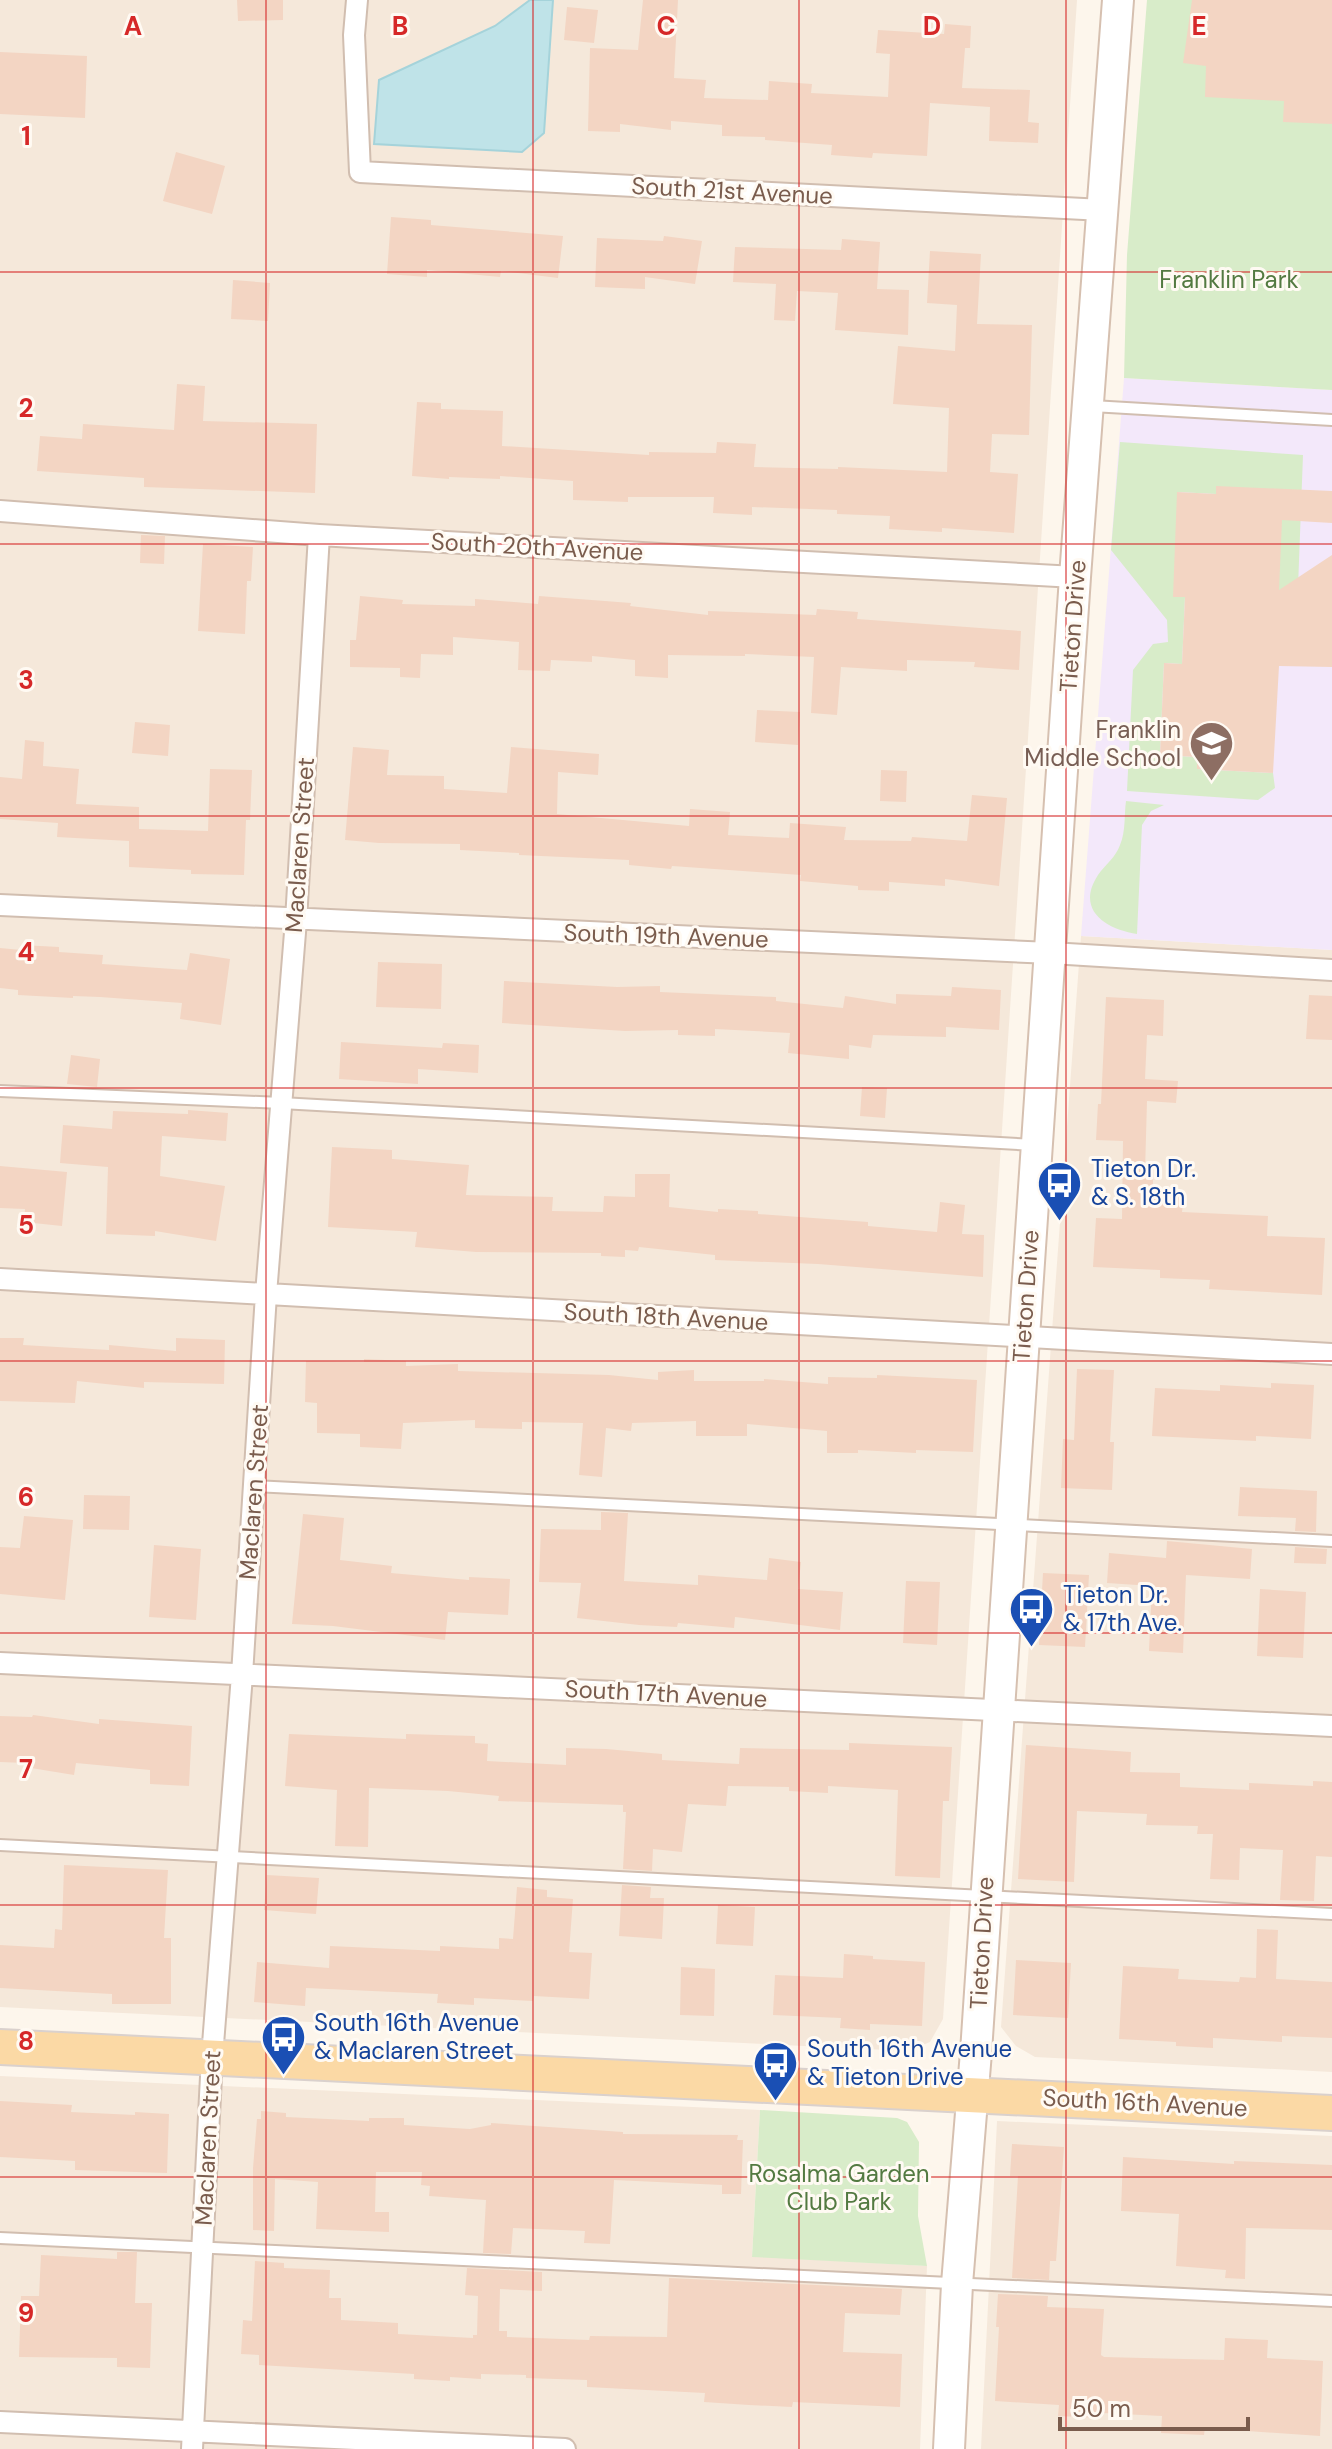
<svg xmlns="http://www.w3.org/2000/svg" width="1332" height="2449" font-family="'DM Sans',sans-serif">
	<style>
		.residential { fill: #f5e8da }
		.education { fill: #f3e8fa }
		.green { fill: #d8ecc9 }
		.water { fill: #bfe3e8; stroke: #a5d3da; stroke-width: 2 }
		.building { fill: #f3d5c3 }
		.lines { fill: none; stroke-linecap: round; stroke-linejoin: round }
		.lane-casing { stroke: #d1beb0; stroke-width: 14 }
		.street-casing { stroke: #d1beb0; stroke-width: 24 }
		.secondary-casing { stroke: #d6c0b0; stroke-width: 34 }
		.primary-casing { stroke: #dad1cd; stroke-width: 38 }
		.lane { stroke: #fff; stroke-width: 10 }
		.street { stroke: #fff; stroke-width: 20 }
		.secondary { stroke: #fff; stroke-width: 30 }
		.primary { stroke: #fbd9a5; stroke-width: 34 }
		.grid { fill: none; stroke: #d62828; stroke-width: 2; stroke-opacity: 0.55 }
		.labels { text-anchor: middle; stroke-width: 6; stroke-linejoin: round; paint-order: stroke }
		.street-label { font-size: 24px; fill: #7a5c4d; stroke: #fffaf3 }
		.park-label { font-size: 24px; fill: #537a41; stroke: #fffaf3 }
		.education-label { font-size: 24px; fill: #785e54; stroke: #fffaf3; text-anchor: end }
		.transit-label { font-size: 24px; fill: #164399; stroke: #fffaf3; text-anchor: start }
		.grid-label { font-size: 26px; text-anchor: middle; font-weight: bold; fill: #d62828; stroke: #fffaf3; stroke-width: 6; stroke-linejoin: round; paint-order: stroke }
	</style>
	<rect width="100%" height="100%" fill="#fdf6ec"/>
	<path class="residential" d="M0,0H1077L943,2019L930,2042L908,2051L0,2007Z
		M1081,936L1332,950V2072L1035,2057L1016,2046L1001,2027Z
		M0,2076L760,2110L752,2256L927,2266L920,2449H0Z
		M997,2121L1332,2136V2449H981Z"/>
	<path class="education" d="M1124,378L1332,390V950L1081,936Z"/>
	<path class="green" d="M1147,0H1332V390L1124,378L1127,255Z
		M1120,442L1303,455L1297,614L1278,613L1216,494L1178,492L1174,597H1185L1182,664L1164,663L1160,755L1197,757V769L1273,773L1275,788L1258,800L1127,791L1133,670L1153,644L1168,642L1167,620L1111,550Z
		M1126,801L1164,805L1151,811L1142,825L1137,934C1106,929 1075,910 1098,875C1105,865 1116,857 1120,845C1126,831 1124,815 1126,801Z
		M760,2110L897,2118L907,2122L919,2142L918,2216L927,2266L752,2257Z"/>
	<path class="water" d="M530,0H553L544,133L522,152L374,144L379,80L495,26Z"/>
	<path class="building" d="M237,0H283V20L238,21Z
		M643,0H678L674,78L706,80L704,98L768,100L769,81L812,84L811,93L888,97L890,54L876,53L878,30L944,34L945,24L971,26L970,48H965L962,88L1030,90L1028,122L1039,123L1038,143L989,141L990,107L930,103L927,156L873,153L872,158L831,155L832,145L765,140V137L722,136V125L671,121V130L620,124V132L588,131L590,48L638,50Z
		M1192,0H1332V124L1283,122L1284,101L1205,97L1206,66L1183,63Z
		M567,7L598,10L594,43L564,40Z
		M0,52L87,56L85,118L0,114Z
		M176,152L225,166L212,214L163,201Z
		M391,217L431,220V225L563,236L558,278L501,271L500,277L427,270V277L387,274Z
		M664,236L702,241L695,284L645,277V289L595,287L597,238L663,241Z
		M842,239L880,242L877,289L909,290L908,335L835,330L838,293L797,291L795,321L774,320L776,284L733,282L735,247L841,250Z
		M930,251L981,254L977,324L1032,325L1029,435L992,434L990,472L1018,474L1014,533L942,528V532L889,529L890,516L837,514V510L752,507V515L713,513L714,497H628V502L573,500V481L500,476V479L449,477V479L412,476L417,402L441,403V409L503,411L502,446L649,455V452L716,453L717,442L756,444L754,467L838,469V467L947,472L949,408L893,404L898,346L955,351L957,305L927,303Z
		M233,280L270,283L268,321L231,319Z
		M177,384L205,386L203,421L317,424L315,493L144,487V478L37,471L40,436L82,439L83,424L174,430Z
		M1216,486L1332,491V523L1282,520L1279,590L1332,555V667L1279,666L1273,773L1197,769V757L1160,755L1164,663L1182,664L1185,597H1173L1177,492L1216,494Z
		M141,535L165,536L164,564L140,563Z
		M203,544L253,547L251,581H247L245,634L198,631Z
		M360,596L403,600L402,604L475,606V599L538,604L539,596L631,603L630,606L708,615V611L816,615L817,609L858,612L857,619L1021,631L1019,670L974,667L975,662L907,660V671L841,667L837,715L811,713L814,657L745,654V656L668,655V678L635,676V660L592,656V662L551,660L550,671L518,670L519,642L453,637V655L421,654L420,678L400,677V668L350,667V640H356Z
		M757,710L800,712L798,745L755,742Z
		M135,722L170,725L168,756L132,753Z
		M25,740L44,742L43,766L79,769L76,804L139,807V829L208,831L210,769L252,770L250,820H246L244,875L191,874V870L129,867V841L57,837L58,823L0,819V777L22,779Z
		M353,747L389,750L387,775L444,776V789L507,793L511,747L599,754L598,775L558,772L557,814L689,826L690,809L730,812L728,835L789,838L790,823L846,827L844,840L911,841L912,837L967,841L972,795L1007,798L999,886L945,879V886L889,882V891L858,890V886L800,881L801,875L672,866L671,869L629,865V860L519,855V853L460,850V844L379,843L345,840Z
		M881,770L907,771L906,802L880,801Z
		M21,945L59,947V952L103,955L102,964L187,970L190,953L230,959L221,1025L180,1019L182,1003L100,997L73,996V998L18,995V990L0,988V948L21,950Z
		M378,962L442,964L441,1009L376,1007Z
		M504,981L617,987L660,986V992L776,997V1001L843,1008L845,996L896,1004V994L951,996L952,987L1001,990L999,1030L946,1027V1037L873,1035L871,1048L849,1045V1059L788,1053L790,1033L715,1029V1036L678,1035V1030L625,1031L502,1023Z
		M1309,995L1332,996V1040L1306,1039Z
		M1106,997L1164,1000L1163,1036L1147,1035L1145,1079L1178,1081L1176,1103L1147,1101L1145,1172H1153V1192L1184,1194L1182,1212L1268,1216L1267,1236L1325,1238L1322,1295L1209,1289L1210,1280L1160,1278V1270L1093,1267L1096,1218L1122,1219L1123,1141L1096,1140L1098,1104H1101Z
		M341,1042L442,1048L443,1043L479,1045L478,1073L418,1069V1084L339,1079Z
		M71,1055L100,1059L97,1087L67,1084Z
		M862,1087L887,1088L885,1118L860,1116Z
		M188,1110L228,1113L226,1141L162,1136L160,1176L225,1186L216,1241L155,1231V1236L106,1234L108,1167L60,1163L63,1125L112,1129L113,1111L188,1114Z
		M332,1147L392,1150V1159L469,1165L466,1195L553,1197L552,1211L603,1212L604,1196L635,1197V1174H670L669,1207L718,1212V1209L758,1211V1214L868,1222V1226L937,1232L940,1202L965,1205L962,1234L984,1235L983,1277L818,1264L715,1260V1255L639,1247L638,1251L625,1250V1257L601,1256V1253L476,1252L415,1247L417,1232L328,1227Z
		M0,1166L67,1172L62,1226L24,1222L25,1209L0,1208Z
		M0,1338H24L23,1345L109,1350V1345L176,1351V1338L225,1340L224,1384L144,1382V1388L77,1381L75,1403L0,1401Z
		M364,1359L406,1361V1366L458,1364V1371L609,1375L658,1380V1372L694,1370V1381H764V1379L828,1384V1377L877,1378V1375L977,1380L973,1452L916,1450V1453L858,1450V1453H827V1431L747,1424V1436H696V1421L632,1423L631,1431L606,1428L602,1477L579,1475L583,1423L522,1422V1429L475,1428V1420L403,1423L401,1449L360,1447V1434L317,1433V1403L305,1402L306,1361L364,1362Z
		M1077,1369L1114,1370L1110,1442H1114L1112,1490L1061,1488L1063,1439L1074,1440Z
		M1271,1383L1314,1385L1311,1439L1256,1436V1441L1152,1436L1155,1388L1220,1391V1385L1271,1388Z
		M1240,1487L1317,1491L1316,1532L1295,1531L1296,1518L1238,1516Z
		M84,1495L130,1496L129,1530L83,1529Z
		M601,1512L628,1513L624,1581L698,1585V1575L767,1580L769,1558L801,1562L798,1589L843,1592L840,1630L735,1617L734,1628L678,1623L677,1627L639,1625L577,1618L581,1583L539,1582L541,1529L601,1530Z
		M303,1514L344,1518L340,1560L392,1566L391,1573L469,1580V1577L510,1579L508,1615L448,1612L445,1640L333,1626L292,1624Z
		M24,1516L73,1520L65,1600L0,1594V1547L20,1548Z
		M1167,1541L1252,1549L1250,1579L1186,1575L1183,1653L1149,1651L1152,1586L1107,1583L1109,1553L1166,1558Z
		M154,1545L201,1549L196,1620L149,1617Z
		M1295,1547L1327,1549L1326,1564L1294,1563Z
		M1043,1573L1089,1575L1085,1647L1039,1645Z
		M906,1581L940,1582L937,1645L903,1643Z
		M1260,1589L1306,1592L1303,1658L1257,1656Z
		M33,1715L99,1724V1719L192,1726L189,1786L150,1784V1770L76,1763L74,1775L25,1767L26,1763L0,1762V1716L32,1717Z
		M289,1734L406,1739V1734L475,1736V1743L488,1744L487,1761L566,1765V1748L606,1749L662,1754V1760L739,1764L740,1748L849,1750V1743L952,1747L949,1801H943L940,1878L895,1876L898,1790L828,1786V1793L789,1791V1787L728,1786L726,1806L688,1804L682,1852L653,1849L652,1871L623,1869L626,1812H623V1805L498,1801L499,1796L448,1791L369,1788L368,1847L335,1846L337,1790L285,1786Z
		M1026,1745L1131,1752L1130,1772L1180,1773V1787L1249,1790V1783L1313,1786V1781L1332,1782V1857L1316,1856L1314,1901L1280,1900L1283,1850L1240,1848L1239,1880L1210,1879L1213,1834H1197L1198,1826L1146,1825L1147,1814L1077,1811L1074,1882L1018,1879Z
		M64,1865L168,1870L164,1938H171V2004H112V1994L0,1988V1945L54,1948L55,1929L62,1930Z
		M267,1875L319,1878L316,1914L264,1910Z
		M622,1885L651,1887L650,1898H664L662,1939L619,1936Z
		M517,1887L547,1890V1897L573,1899L569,1952L592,1953L589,1999L534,1996L533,2001L474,1998V2005L437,2003L438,1994L306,1988L305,2006L254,2002L257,1962L329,1968L330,1946L440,1951V1946L499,1949V1938L513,1939Z
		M718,1905L755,1907L753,1946L716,1944Z
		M1257,1929L1278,1930L1276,1979L1332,1982V2038L1282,2036V2042L1213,2038V2048L1176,2046V2042L1119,2039L1123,1966L1179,1969L1178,1979L1239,1982L1240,1977L1256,1978Z
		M844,1954L873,1956V1959L925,1962L922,2026L870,2024V2030L840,2028L841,2018L773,2015L775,1975L843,1978Z
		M1016,1960L1071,1963L1068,2018L1013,2015Z
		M681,1967L715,1969L714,2016L680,2015Z
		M0,2101L72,2105L71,2112L135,2115V2112L169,2114L167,2173L75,2170V2161L0,2157Z
		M261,2111L286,2113V2117L369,2121V2118H404V2125L470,2129L491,2125V2123L623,2132V2134L738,2135L737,2140H743L741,2194H722V2185L614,2180L610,2244L584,2243L585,2231L513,2228L511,2254L483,2253L486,2200L429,2196L430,2186L421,2185L422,2172H376L375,2212H389V2232L316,2229L318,2182L275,2179L274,2231L253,2230V2168L257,2119H261Z
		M1012,2144L1064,2147L1056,2261H1050L1049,2280L1012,2278L1018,2176H1010Z
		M1123,2157L1234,2164V2161L1332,2165V2230L1246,2228L1245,2279L1225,2278L1226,2270L1176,2266L1179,2214L1121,2211Z
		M117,2252H137L135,2303H152L150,2368L117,2367V2358L19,2357L21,2296H39L41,2255L117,2259Z
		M255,2261L284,2263V2268L330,2270L329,2298H341V2320L398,2323V2334L473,2338V2335H477L478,2296L465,2295L467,2268L542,2272V2291L500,2289L499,2331H507V2337L589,2340L590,2336L667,2337L669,2278L902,2289L900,2315L845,2313L843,2352L902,2354L900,2407L793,2402L792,2407L749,2405L704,2402L705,2393L587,2387V2380L526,2378V2375L481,2374V2379L450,2377V2381L414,2379V2374L259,2365V2355L241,2354L243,2320L252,2321Z
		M998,2294L1048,2296L1047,2307L1104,2309L1101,2355L1104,2357L1224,2360L1225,2338L1268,2340L1267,2358L1323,2361L1320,2436L1205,2428L1204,2435L1161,2433L1162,2416L1102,2413L1101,2418L1058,2416L1059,2405L995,2401L999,2327H996Z"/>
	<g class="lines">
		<defs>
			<path id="lane" d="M1092,406L1332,420
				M0,1091L281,1103L1035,1145
				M254,1486L1332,1541
				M0,1845L1332,1914
				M0,2238L1332,2301"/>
			<path id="street" d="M357,0L354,35L360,172L1103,210
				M0,511L319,535L1075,577
				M0,905L1051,953L1332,970
				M0,1279L1332,1354
				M0,1663L1332,1726
				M0,2422L565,2449
				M192,2449L212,2057L242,1675L266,1294L296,920L319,535"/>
			<path id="secondary" d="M949,2449L957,2284L976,2052L1075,577L1118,0"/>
			<path id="primary" d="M0,2047L1332,2113"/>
		</defs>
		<use href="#lane" class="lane-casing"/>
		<use href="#street" class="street-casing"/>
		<use href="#secondary" class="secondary-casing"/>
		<use href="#primary" class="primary-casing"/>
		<use href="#lane" class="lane"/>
		<use href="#street" class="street"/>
		<use href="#secondary" class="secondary"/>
		<use href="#primary" class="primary"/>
	</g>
	<path class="grid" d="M266,0V2449M533,0V2449M799,0V2449M1066,0V2449M0,272H1332M0,544H1332M0,816H1332M0,1088H1332M0,1361H1332M0,1633H1332M0,1905H1332M0,2177H1332"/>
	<defs>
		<symbol id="school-pin" viewBox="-11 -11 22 30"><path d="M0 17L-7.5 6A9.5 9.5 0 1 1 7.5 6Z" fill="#8d6e63" stroke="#fffaf3"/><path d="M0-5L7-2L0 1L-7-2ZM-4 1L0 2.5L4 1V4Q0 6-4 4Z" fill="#fff"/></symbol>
		<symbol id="bus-pin" viewBox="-11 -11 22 30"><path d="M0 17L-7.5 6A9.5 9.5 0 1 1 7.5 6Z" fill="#1a4fb4" stroke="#fffaf3"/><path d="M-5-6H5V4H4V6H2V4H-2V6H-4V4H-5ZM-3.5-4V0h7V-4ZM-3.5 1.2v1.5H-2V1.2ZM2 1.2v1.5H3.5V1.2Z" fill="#fff"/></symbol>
	</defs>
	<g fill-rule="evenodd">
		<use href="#school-pin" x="1186" y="718" width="51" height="69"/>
		<use href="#bus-pin" x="1034" y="1158" width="51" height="69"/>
		<use href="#bus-pin" x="1006" y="1584" width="51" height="69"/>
		<use href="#bus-pin" x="258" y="2012" width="51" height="69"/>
		<use href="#bus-pin" x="750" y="2038" width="51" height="69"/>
	</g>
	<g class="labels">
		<g class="street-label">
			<text transform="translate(732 191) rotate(3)" y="8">South 21st Avenue</text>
			<text transform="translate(537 547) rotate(3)" y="8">South 20th Avenue</text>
			<text transform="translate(1073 626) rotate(-86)" y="8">Tieton Drive</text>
			<text transform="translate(300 845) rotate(-86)" y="8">Maclaren Street</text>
			<text transform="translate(666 936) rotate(2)" y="8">South 19th Avenue</text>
			<text transform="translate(1026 1296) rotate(-86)" y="8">Tieton Drive</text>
			<text transform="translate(666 1317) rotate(3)" y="8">South 18th Avenue</text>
			<text transform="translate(254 1492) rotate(-86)" y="8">Maclaren Street</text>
			<text transform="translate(666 1694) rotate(3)" y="8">South 17th Avenue</text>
			<text transform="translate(982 1943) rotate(-87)" y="8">Tieton Drive</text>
			<text transform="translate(1145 2103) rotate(3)" y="8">South 16th Avenue</text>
			<text transform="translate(208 2138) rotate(-87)" y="8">Maclaren Street</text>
		</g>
		<g class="park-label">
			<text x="1229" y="288">Franklin Park</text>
			<text x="839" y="2182">Rosalma Garden<tspan x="839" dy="28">Club Park</tspan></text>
		</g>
		<g class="education-label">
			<text x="1181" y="738">Franklin<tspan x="1181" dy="28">Middle School</tspan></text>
		</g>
		<g class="transit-label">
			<text x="1091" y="1177">Tieton Dr.<tspan x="1091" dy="28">&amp; S. 18th</tspan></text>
			<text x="1063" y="1603">Tieton Dr.<tspan x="1063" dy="28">&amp; 17th Ave.</tspan></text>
			<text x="314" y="2031">South 16th Avenue<tspan x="314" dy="28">&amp; Maclaren Street</tspan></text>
			<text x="807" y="2057">South 16th Avenue<tspan x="807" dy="28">&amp; Tieton Drive</tspan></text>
		</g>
	</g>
	<g class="grid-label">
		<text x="133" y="35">A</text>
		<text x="400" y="35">B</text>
		<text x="666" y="35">C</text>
		<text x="932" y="35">D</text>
		<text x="1199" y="35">E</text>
		<text x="26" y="145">1</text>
		<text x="26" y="417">2</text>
		<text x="26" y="689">3</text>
		<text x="26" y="961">4</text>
		<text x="26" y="1234">5</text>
		<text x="26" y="1506">6</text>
		<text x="26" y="1778">7</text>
		<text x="26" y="2050">8</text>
		<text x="26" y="2322">9</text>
	</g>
	<path d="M1060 2417v12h188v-12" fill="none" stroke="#7a5c4d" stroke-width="4"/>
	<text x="1072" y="2417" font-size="24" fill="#7a5c4d" stroke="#fffaf3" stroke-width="6" paint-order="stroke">50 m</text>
</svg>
